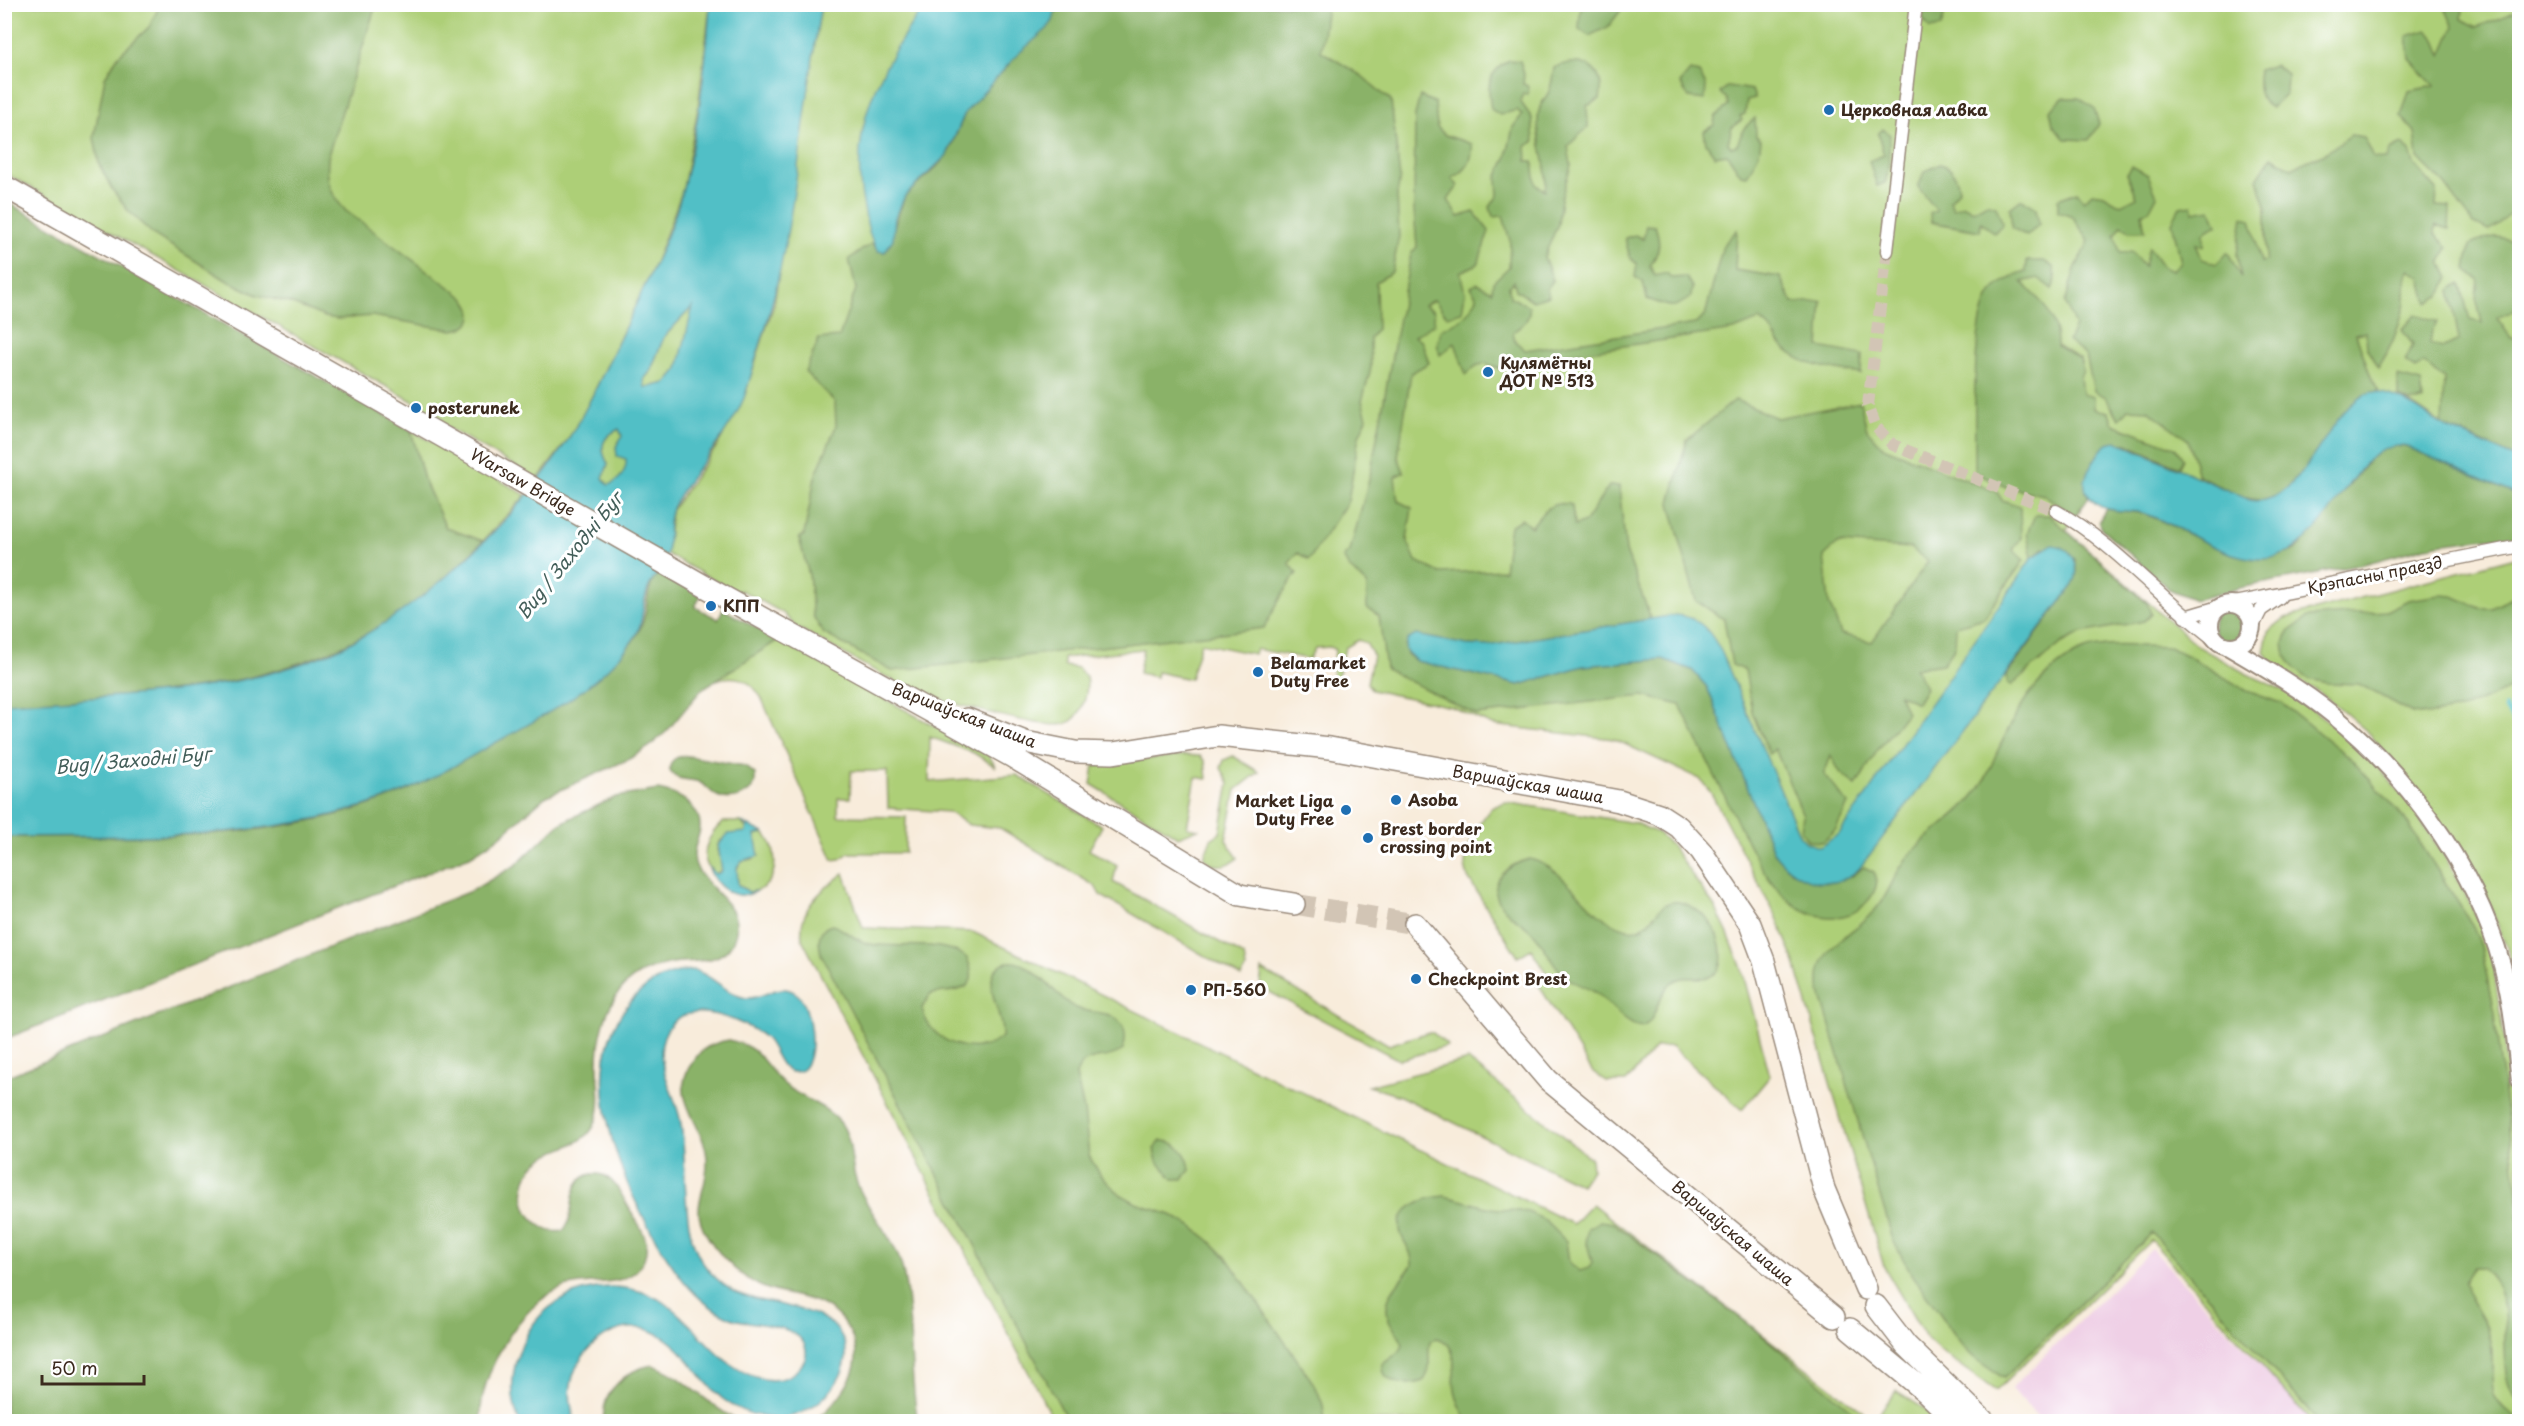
<svg xmlns="http://www.w3.org/2000/svg" width="2524" height="1426" font-family="'Playpen Sans',sans-serif">
	<style>
		.built { fill: #efd0e6 }
		.green { fill: #adcf77; stroke: #747c4a; stroke-width: 1.5 }
		.forest { fill: #8ab268; stroke: #626e43; stroke-width: 1.5; fill-rule: evenodd }
		.water { fill: #51bfc6; stroke: #467472; stroke-width: 1.5; fill-rule: evenodd }
		.lines { fill: none; stroke-linecap: round; stroke-linejoin: round }
		.stream { stroke: #51bfc6; stroke-width: 4 }
		.street-tunnel { stroke: #d2c5b5; stroke-width: 12; stroke-dasharray: 12 6; stroke-linecap: butt }
		.highway-tunnel { stroke: #d2c5b5; stroke-width: 21; stroke-dasharray: 21 10; stroke-linecap: butt }
		.street-casing { stroke: #9a8b7c; stroke-width: 15 }
		.secondary-casing { stroke: #9a8b7c; stroke-width: 20 }
		.highway-casing { stroke: #9a8b7c; stroke-width: 24 }
		.street { stroke: #fff; stroke-width: 12 }
		.secondary { stroke: #fff; stroke-width: 16 }
		.highway { stroke: #fff; stroke-width: 21 }
		.poi-dot { fill: #1f6fb2; stroke: #fff; stroke-width: 2 }
		.labels { text-anchor: middle; stroke-width: 6; stroke-linejoin: round; paint-order: stroke }
		.poi-label { font-size: 16px; font-weight: bold; fill: #3b2a1e; stroke: #fff; text-anchor: start }
		.street-label { font-size: 16px; fill: #3b2a1e; stroke: #fff }
		.water-label { font-size: 18px; font-style: italic; fill: #435e59; stroke: #fff }
	</style>
	<rect width="100%" height="100%" fill="#fff"/>
	<filter id="ink" filterUnits="userSpaceOnUse"><feTurbulence type="fractalNoise" baseFrequency=".0167" numOctaves="2"/><feDisplacementMap in="SourceGraphic" scale="12" xChannelSelector="R" yChannelSelector="G"/><feConvolveMatrix kernelMatrix="1 2 1 2 8 2 1 2 1" color-interpolation-filters="sRGB"/></filter>
	<filter id="wash" filterUnits="userSpaceOnUse"><feTurbulence type="fractalNoise" baseFrequency=".008" numOctaves="4" result="noise"/><feDisplacementMap in="SourceGraphic" scale="24" xChannelSelector="R" yChannelSelector="G"/><feGaussianBlur stdDeviation="1.35" result="paint"/><feColorMatrix in="noise" values="0 0 0 0 0 0 0 0 0 0 0 0 0 0 0 0 0 1.4 0 .05"/><feComposite in="paint" operator="in"/></filter>
	<g filter="url(#wash)">
		<rect width="100%" height="100%" fill="#f8ecdb"/>
		<path class="built" d="M2152,1249L2312,1421H2042L2011,1389Z"/>
		<path class="green" d="M4,5H710L698,108L683,189L655,264L586,409L567,441L538,479L439,423L440,420L423,410V407L5,173Z
			M821,5H2519V459L2451,430L2412,404L2380,393L2292,483L2086,492L2089,497L2066,530L2199,647L2245,673L2290,693L2329,722L2382,771L2413,809L2453,869L2480,924L2493,961L2519,1155V1421H2311L2151,1240L1996,1391L1944,1354L1926,1338L1884,1267L1795,963L1778,920L1711,793L1700,779L1614,739L1492,725L1452,707L1372,690L1367,683L1373,655L1366,643L1358,640L1345,648L1336,684L1332,681L1335,650L1330,647L1315,648L1309,659L1256,649L1254,654L1201,643L1190,679L1157,672L1156,677L1139,673L1143,649L1064,658V666L1078,668L1086,677C1089,693 1082,719 1065,724C1042,730 934,699 909,688C871,671 834,647 796,627L783,613L741,590L739,594L667,554L671,511L717,446L744,397L774,304Z
			M694,305L678,369L666,383L644,388V379L650,372L664,337Z
			M619,429L622,436L616,447C619,450 624,455 626,459C631,470 617,483 608,485L603,478L608,464C599,448 601,437 619,429Z
			M411,430L526,495L483,541L446,528L424,480Z
			M2519,556V1000L2507,948L2482,886L2445,829L2370,734L2328,698L2272,663L2264,652L2268,632L2285,618Z
			M778,640L989,756L996,767L974,753L930,737L929,782L1017,775L1102,826L1089,850L1117,865L1113,882L1244,956L1246,969L1241,977L1100,895L1095,886L1000,828L969,825L949,812L888,808L887,771H851L850,798H838V816L906,817L905,853H849L840,859L833,860L761,697C748,677 733,673 711,682Z
			M1185,755L1200,756L1205,761L1207,779L1196,777L1187,827L1198,829L1178,837L1091,784L1094,765Z
			M1233,756L1259,772L1236,790L1226,840L1238,858C1227,867 1213,869 1204,857L1211,839L1220,833L1229,783L1221,768L1224,760Z
			M1505,802L1635,823L1658,833L1671,845L1716,909L1728,934L1741,966L1770,1076L1742,1110L1671,1046L1656,1047L1626,1082H1607L1592,1071L1538,984L1549,977L1531,949L1518,957L1468,878L1465,866L1466,853L1477,827L1491,808Z
			M724,822H741L748,831C738,839 713,832 718,854C720,859 722,863 723,868L716,874C695,862 708,832 724,822Z
			M759,832L764,833C781,850 779,891 749,892L738,884L736,871L741,861L753,859L755,835Z
			M844,873L863,928L973,932L1573,1224L1592,1204L1874,1420L1896,1391L1944,1421H1054L802,939C798,907 822,890 844,873Z
			M1262,970L1389,1045L1426,1033H1433L1448,1046L1399,1060L1260,987Z
			M1468,1060L1591,1159L1592,1169L1581,1185L1400,1096L1368,1086Z"/>
		<path class="forest" d="M160,5H376L329,152C325,178 328,192 346,211L463,297C477,312 475,327 453,330L372,316L338,319L325,317L290,303L257,295L226,280L154,235L129,212L112,189L99,164L94,137L105,77L118,56L149,27Z
			M1057,5H1327L1321,51L1362,76L1391,101L1400,179L1397,194L1399,237L1392,272L1376,282L1377,329L1370,338L1371,368L1362,401L1367,418L1359,436L1348,501L1309,560L1298,553L1289,563L1297,573C1283,591 1275,608 1264,628L892,671L823,633L813,616L809,575L799,538L804,535L815,477L836,426L835,402L805,372L819,339L839,337L856,289L849,259L872,243L878,251L885,252L905,196L941,163L951,148L965,113L1056,12Z
			M1581,5V4L1625,5L1608,27L1589,36L1579,29Z
			M1926,5H1937L1944,16L1941,27L1930,29L1922,18Z
			M2456,5L2463,8L2462,19L2477,27L2519,10V208L2489,231L2474,224L2445,185L2418,158L2415,132L2401,116L2409,91L2434,86L2410,59L2407,36L2427,30L2435,38L2442,55L2454,27L2445,8Z
			M1509,60L1520,61L1524,74L1523,84L1528,86V94H1523L1520,101L1532,118L1534,142L1526,146L1527,161H1533L1536,185L1545,190C1549,166 1538,145 1538,121C1538,108 1541,105 1547,95C1552,88 1552,76 1554,68C1581,55 1606,67 1600,99L1587,106L1588,127L1568,146L1571,165L1561,199L1558,224L1544,257L1553,280L1547,289L1549,296L1533,301L1516,290L1514,281L1509,287L1510,297L1529,306C1531,319 1523,325 1513,332L1515,341L1525,350L1695,324L1705,316L1723,245L1737,230L1735,270L1780,277L1793,303L1822,301L1819,347L1862,355L1861,374C1833,369 1805,368 1783,347C1772,336 1776,330 1759,320L1734,330L1527,360L1523,364L1500,369L1486,363L1476,366L1466,375L1455,343L1440,355L1437,345L1441,329C1458,323 1469,315 1477,298L1471,287L1477,283L1492,291L1493,282L1509,267L1510,241L1503,216L1493,217L1490,207L1498,195L1497,178L1507,156L1513,127L1522,115L1517,110L1500,115L1491,109C1487,83 1487,74 1509,60Z
			M2274,65L2287,74L2286,94L2272,108C2256,100 2257,85 2259,70Z
			M1690,71L1699,73L1706,85L1705,100L1689,98L1680,83Z
			M1728,86L1752,90L1755,98L1747,100L1745,114L1740,116L1742,120L1732,127L1728,143L1731,147L1737,145L1744,128L1755,118L1756,136L1761,140L1759,153L1747,176L1741,175L1727,154L1715,156L1706,143L1704,131L1714,125L1715,117L1728,106L1727,99L1720,93Z
			M1420,96L1435,103L1437,127L1445,135L1472,144C1473,161 1467,171 1452,178L1458,186L1448,200L1459,217L1474,212L1489,231L1478,264L1460,272L1465,293L1462,312L1447,316L1434,300L1424,305L1434,311V324L1414,336L1422,342L1429,363L1411,373L1398,457L1404,472L1395,477L1398,501L1412,508L1407,540L1416,561L1440,573L1504,570L1510,526L1521,519L1531,527C1543,512 1551,499 1572,505L1574,526L1585,522L1609,486H1619L1626,551L1651,619L1487,646L1467,645L1416,635L1405,645L1407,654L1416,661L1519,685L1583,666L1663,659L1692,670L1707,687L1774,853L1792,872L1852,876L1864,867L1874,872C1879,880 1877,888 1871,897C1849,929 1804,919 1781,893C1760,871 1748,842 1734,815C1716,778 1698,741 1680,705L1643,696L1476,715L1386,669L1379,616L1367,608V584L1349,568L1343,557L1350,551L1370,476L1411,253L1417,247L1414,209L1415,115Z
			M2063,98H2079L2094,108L2099,124L2089,140L2065,139L2053,125L2050,110Z
			M1883,129L1890,135C1888,152 1891,166 1885,183L1877,186L1869,161L1884,155L1878,134Z
			M2351,135L2364,137L2374,158L2386,159L2390,150L2402,144L2410,151L2414,164L2437,190L2436,206L2450,207L2449,229L2436,225L2435,234L2448,247L2441,262L2449,278L2440,296L2427,303L2421,278L2409,270C2402,287 2407,293 2404,307C2399,328 2390,350 2378,368L2367,349L2366,332L2356,334L2372,380L2380,393L2376,392L2283,492C2256,513 2224,487 2198,475L2188,440L2148,410L2128,409L2119,419L2106,397L2094,391L2086,356L2068,341L2075,326L2065,303L2075,269L2089,241L2073,217L2058,212V199L2077,192L2084,201L2092,193L2104,195L2121,205L2137,197L2127,173L2132,166L2148,175L2157,196L2150,209L2142,214L2145,231H2130L2122,225L2115,235L2120,253L2132,252L2144,266L2149,247L2163,267L2171,271L2181,262L2172,222L2180,207L2192,205L2193,212L2211,209L2217,225L2204,233V246L2196,244L2202,259L2216,264L2228,252L2241,278L2237,254L2243,217L2251,219L2261,262L2266,261V205L2257,179L2272,156L2291,168L2325,153Z
			M1940,164C1953,168 1958,177 1959,190L1950,201L1953,209L1963,205L1973,211L1987,203L1996,206L2003,224L1994,233L1981,222L1980,231L1931,222L1930,213L1937,211L1918,187L1925,171Z
			M2022,199L2036,208L2039,224L2027,236L2012,228L2010,208Z
			M5,201L411,430L424,480L446,528L483,541C456,569 426,597 393,618C278,694 137,695 5,703Z
			M1646,225L1655,226C1661,242 1660,251 1650,266L1655,276L1667,273L1671,278L1686,277L1692,287L1691,297C1670,312 1670,306 1647,299L1643,282L1635,277L1637,264L1630,258L1625,238L1635,235L1643,239Z
			M2516,230L2519,231V308L2497,318L2511,338L2519,337V459L2442,425L2444,379L2424,363L2416,369L2405,361L2413,345L2402,330L2415,315L2438,322L2432,330L2430,344L2442,348L2459,340L2450,290L2460,283L2470,320L2482,323L2476,298L2478,279L2466,269L2470,245C2490,236 2499,233 2518,244Z
			M2027,261H2044L2053,267L2056,280L2052,289L2038,278L2022,282C2042,301 2058,318 2057,346L2080,359L2083,371L2080,377L2082,394L2094,397V409L2109,412L2113,424L2175,447L2183,459L2179,467L2124,443L2086,492L2089,497L2075,516L2044,495L2006,487L1975,473C1976,432 1969,326 1991,293C1998,283 2015,275 2026,272Z
			M2398,376L2421,382L2423,400L2409,402L2398,396Z
			M1735,400L1777,418L1860,402L1867,430L1883,447L1997,492L2002,500L2020,506L2021,538L2013,550L2024,560L1984,618L1956,626L1955,647L1943,664L1915,668L1926,688L1917,703L1899,694L1907,713L1877,751L1856,786L1840,772L1831,756L1824,774L1848,804L1836,829L1823,842L1808,841L1801,831L1803,815L1775,749L1769,754L1752,712L1745,670L1732,665L1724,619L1696,601L1670,503L1687,440ZM1839,543L1910,548L1928,561L1872,642L1841,634L1829,603L1824,556Z
			M2393,446L2407,447L2519,496V538L2497,537L2437,544L2364,564L2244,587L2195,600L2169,589L2100,527L2099,521L2106,509C2120,512 2133,510 2147,515C2195,532 2247,578 2298,548L2371,458L2385,448Z
			M2035,515H2049L2147,603L2151,614L2144,621L2082,633L2062,643L2012,685L2008,684L2006,676L2073,585L2077,571L2075,559L2044,548L2032,558L2027,533Z
			M660,571L701,595L695,607L718,619L723,609L778,640L702,689L667,731L649,747L629,759L545,797L497,839L470,856L5,1039V837C130,835 266,845 386,799C423,785 457,764 491,745C534,721 579,698 614,662C626,650 638,637 643,621C649,602 645,587 660,571Z
			M2519,594V685L2465,708L2428,715L2412,713L2359,684L2327,683L2309,679L2294,668L2286,657L2284,643L2288,632L2309,617L2386,611L2408,600L2440,595L2453,596L2480,608H2492Z
			M2213 625a18 18 0 1 1 36 0a18 18 0 1 1-36 0Z
			M2169,647L2190,657L2247,691L2283,704L2350,758L2403,816L2473,926L2481,946L2494,1014L2519,1207V1402C2489,1365 2524,1299 2482,1268H2474L2464,1282C2469,1303 2485,1316 2490,1337C2495,1354 2489,1386 2495,1397C2501,1407 2509,1414 2519,1418V1421H2318L2152,1233L2004,1378C1966,1356 1960,1342 1936,1308C1920,1287 1905,1265 1893,1240L1820,992C1811,942 1858,937 1882,901C1893,884 1898,866 1913,851C1933,830 1962,813 1979,789C1988,777 1992,762 1999,748C2019,707 2032,680 2074,655C2099,640 2141,647 2169,647Z
			M688,756L745,766L755,774V784C747,798 728,803 714,794C709,790 705,785 699,782C689,778 676,782 670,771C669,759 677,756 688,756Z
			M658,790C674,793 691,800 698,816C706,835 687,847 697,868C708,892 744,905 735,936C727,965 696,960 673,963C656,966 636,973 624,986C604,1007 597,1043 598,1071C599,1088 602,1104 596,1121C584,1157 532,1140 524,1188C522,1200 526,1213 535,1221C544,1230 551,1233 563,1231C573,1219 570,1207 574,1193C576,1185 580,1178 588,1175C612,1167 622,1197 632,1213C641,1228 651,1241 644,1259C632,1291 588,1278 562,1288C520,1303 477,1377 481,1421H5V1077L473,890L516,865L558,825L571,818L616,797Z
			M1530,859C1570,869 1585,916 1624,928C1657,939 1652,889 1688,905C1696,909 1704,915 1710,922C1719,935 1732,971 1708,977C1695,980 1684,974 1673,982C1651,996 1658,1053 1617,1012C1609,1005 1603,997 1593,991C1584,986 1574,984 1565,976C1551,964 1546,946 1533,933C1523,923 1510,917 1502,906C1484,882 1509,864 1530,859Z
			M832,925C846,929 855,941 870,944C897,949 946,939 967,958C984,998 948,988 930,995L922,1008C928,1043 977,1060 1002,1037C1005,1017 980,983 998,967C1022,945 1057,999 1074,1007C1087,1014 1107,1010 1118,1020C1127,1028 1126,1040 1123,1050C1106,1063 1084,1050 1076,1075L1084,1110L1089,1156L1101,1176L1120,1194L1136,1203L1171,1215L1191,1226L1209,1240L1227,1258L1316,1387L1323,1405L1325,1421H1068L821,954C818,941 817,929 832,925Z
			M729,1040C763,1048 761,1063 784,1084C801,1099 824,1104 840,1122C854,1140 849,1163 857,1183C868,1213 893,1235 902,1267C914,1317 908,1371 918,1421H813C829,1411 843,1394 851,1377C865,1348 847,1316 819,1303C799,1294 777,1295 758,1285C741,1276 725,1261 714,1246C684,1206 708,1198 707,1160C706,1125 667,1098 692,1063C701,1048 712,1043 729,1040Z
			M1161,1141C1177,1140 1189,1155 1190,1170L1183,1179H1173L1157,1161L1154,1149Z
			M1445,1196L1490,1208L1528,1212L1545,1220L1566,1241L1569,1262L1580,1271L1589,1268L1592,1262L1586,1239L1588,1228L1600,1221L1613,1223L1747,1323L1865,1421H1467C1463,1411 1457,1402 1455,1391C1452,1372 1461,1344 1436,1338L1430,1342C1426,1356 1434,1368 1423,1381C1409,1387 1381,1385 1383,1364L1400,1351L1403,1345C1400,1335 1393,1329 1389,1320C1380,1296 1401,1283 1412,1265C1413,1252 1405,1245 1401,1234C1393,1208 1425,1197 1445,1196Z
			M652,1365C686,1375 707,1407 740,1421H604C600,1392 626,1370 652,1365Z"/>
		<path class="water" d="M926,4L1057,5L1053,21L1047,29L1018,54L965,113L947,155L905,196L895,218L893,239L885,252L878,251C869,238 867,223 864,208C847,127 879,68 926,4Z
			M710,5H821C802,118 795,236 760,346C754,363 750,381 744,398C726,441 693,468 673,506C666,521 670,538 667,553C664,568 653,576 648,589C641,607 645,623 633,640C602,684 550,713 504,738C464,760 425,785 382,800C262,843 131,835 5,837V703C103,697 216,695 309,661C410,625 525,515 578,423C597,389 613,352 630,317C649,276 672,232 683,188C698,129 706,65 710,5ZM693,306L678,369L666,383L645,388L644,379L650,372L664,337ZM619,429L622,436L616,447L617,456L626,459C627,471 619,482 608,485L603,478L608,464C599,448 601,437 619,429Z
			M2371,392C2402,392 2425,417 2450,429C2473,440 2496,449 2519,459V496L2407,447C2350,433 2332,560 2260,559C2220,558 2183,527 2146,514C2129,508 2108,515 2094,502C2081,490 2083,479 2091,466C2098,454 2102,444 2116,441L2250,500C2303,511 2327,405 2371,392Z
			M2051,545C2073,546 2082,566 2073,585L1859,869C1831,895 1795,881 1774,853L1707,687L1692,670L1663,659L1583,666L1519,685L1416,661L1405,650L1407,640L1416,635L1467,645L1487,646L1675,615C1700,616 1711,632 1722,653L1800,836L1807,843L1820,847L1839,834L2032,558Z
			M741,822L764,833L755,835L759,856L741,861L737,867L738,885L749,892L757,891C735,903 715,887 708,866L716,874L722,872L718,845L728,834L746,832L747,826Z
			M694,970C713,975 727,995 746,998C764,1000 779,980 797,994C812,1005 820,1071 795,1072C779,1073 775,1047 765,1038C746,1021 693,1000 672,1023C646,1053 674,1088 680,1119C684,1138 684,1159 685,1179C687,1215 687,1252 716,1278C726,1288 739,1295 752,1298C784,1308 846,1309 846,1355C846,1373 832,1390 820,1401C804,1414 785,1421 765,1417C702,1407 699,1352 654,1332C620,1316 579,1347 572,1380C568,1394 571,1408 575,1421H519C507,1390 513,1358 530,1329C557,1285 624,1274 666,1304C690,1320 706,1346 729,1363C749,1377 774,1388 795,1372C801,1367 807,1359 806,1351C803,1322 751,1326 731,1318C709,1309 691,1292 677,1272C629,1205 567,1075 631,1001C648,982 668,971 694,970Z"/>
		<g class="lines">
			<path class="stream" d="M2505,707L2520,734"/>
		</g>
	</g>
	<g filter="url(#ink)">
		<g class="lines">
			<path class="street-tunnel" d="M1887,251L1868,405L1876,427L1893,445L2056,511"/>
			<path class="highway-tunnel" d="M1294,904L1415,924"/>
			<defs>
				<path id="street" d="M1887,251L1916,4
					M2056,511C2112,541 2162,600 2214,639
					M2230,604L2520,546
					M2185,617L2222,606
					M2252,628L2261,610L2280,597"/>
				<path id="secondary" d="M2210 625a21 21 0 1 1 42 0a21 21 0 1 1-42 0Z
					M2227,646C2263,667 2301,689 2333,715C2416,783 2484,881 2507,985C2514,1016 2516,1049 2520,1080"/>
				<path id="highway" d="M4,186L706,587L1011,756L1240,895L1294,904
					M967,719L1025,742L1075,752L1113,753L1218,736L1330,748L1619,801L1659,814L1679,827L1701,851L1750,924L1764,961L1824,1189L1866,1289
					M1415,924L1548,1080L1834,1317
					M1876,1306L1906,1345L1985,1422
					M1850,1329L1927,1393L1957,1422"/>
			</defs>
			<use href="#street" class="street-casing"/>
			<use href="#secondary" class="secondary-casing"/>
			<use href="#highway" class="highway-casing"/>
			<use href="#street" class="street"/>
			<use href="#secondary" class="secondary"/>
			<use href="#highway" class="highway"/>
		</g>
	</g>
	<g class="poi-dot">
		<circle cx="1829" cy="110" r="6"/>
		<circle cx="1488" cy="372" r="6"/>
		<circle cx="416" cy="408" r="6"/>
		<circle cx="711" cy="606" r="6"/>
		<circle cx="1258" cy="672" r="6"/>
		<circle cx="1396" cy="800" r="6"/>
		<circle cx="1346" cy="810" r="6"/>
		<circle cx="1368" cy="838" r="6"/>
		<circle cx="1416" cy="979" r="6"/>
		<circle cx="1191" cy="990" r="6"/>
	</g>
	<g class="labels">
		<g class="poi-label">
			<text x="1841" y="116">Церковная лавка</text>
			<text x="1500" y="369">Кулямётны<tspan x="1500" dy="18">ДОТ № 513</tspan></text>
			<text x="428" y="414">posterunek</text>
			<text x="723" y="612">КПП</text>
			<text x="1270" y="669">Belamarket<tspan x="1270" dy="18">Duty Free</tspan></text>
			<text x="1408" y="806">Asoba</text>
			<text x="1334" y="807" text-anchor="end">Market Liga<tspan x="1334" dy="18">Duty Free</tspan></text>
			<text x="1380" y="835">Brest border<tspan x="1380" dy="18">crossing point</tspan></text>
			<text x="1428" y="985">Checkpoint Brest</text>
			<text x="1203" y="996">РП-560</text>
		</g>
		<g class="street-label">
			<text transform="translate(523 482) rotate(30)" y="6">Warsaw Bridge</text>
			<text transform="translate(2375 575) rotate(-11)" y="6">Крэпасны праезд</text>
			<text transform="translate(964 715) rotate(21)" y="6">Варшаўская шаша</text>
			<text transform="translate(1528 784) rotate(10)" y="6">Варшаўская шаша</text>
			<text transform="translate(1733 1233) rotate(40)" y="6">Варшаўская шаша</text>
		</g>
		<g class="water-label">
			<text transform="translate(570 556) rotate(-51)" y="6">Bug / Заходні Буг</text>
			<text transform="translate(133 761) rotate(-5)" y="6">Bug / Заходні Буг</text>
		</g>
	</g>
	<rect width="2524" height="1426" fill="none" stroke="#fff" stroke-width="24"/>
	<path d="M42 1375v9h102v-9" fill="none" stroke="#3b2a1e" stroke-width="3"/>
	<text x="51" y="1375" font-size="18" fill="#3b2a1e" stroke="#ffffff" stroke-width="4.5" paint-order="stroke">50 m</text>
</svg>
